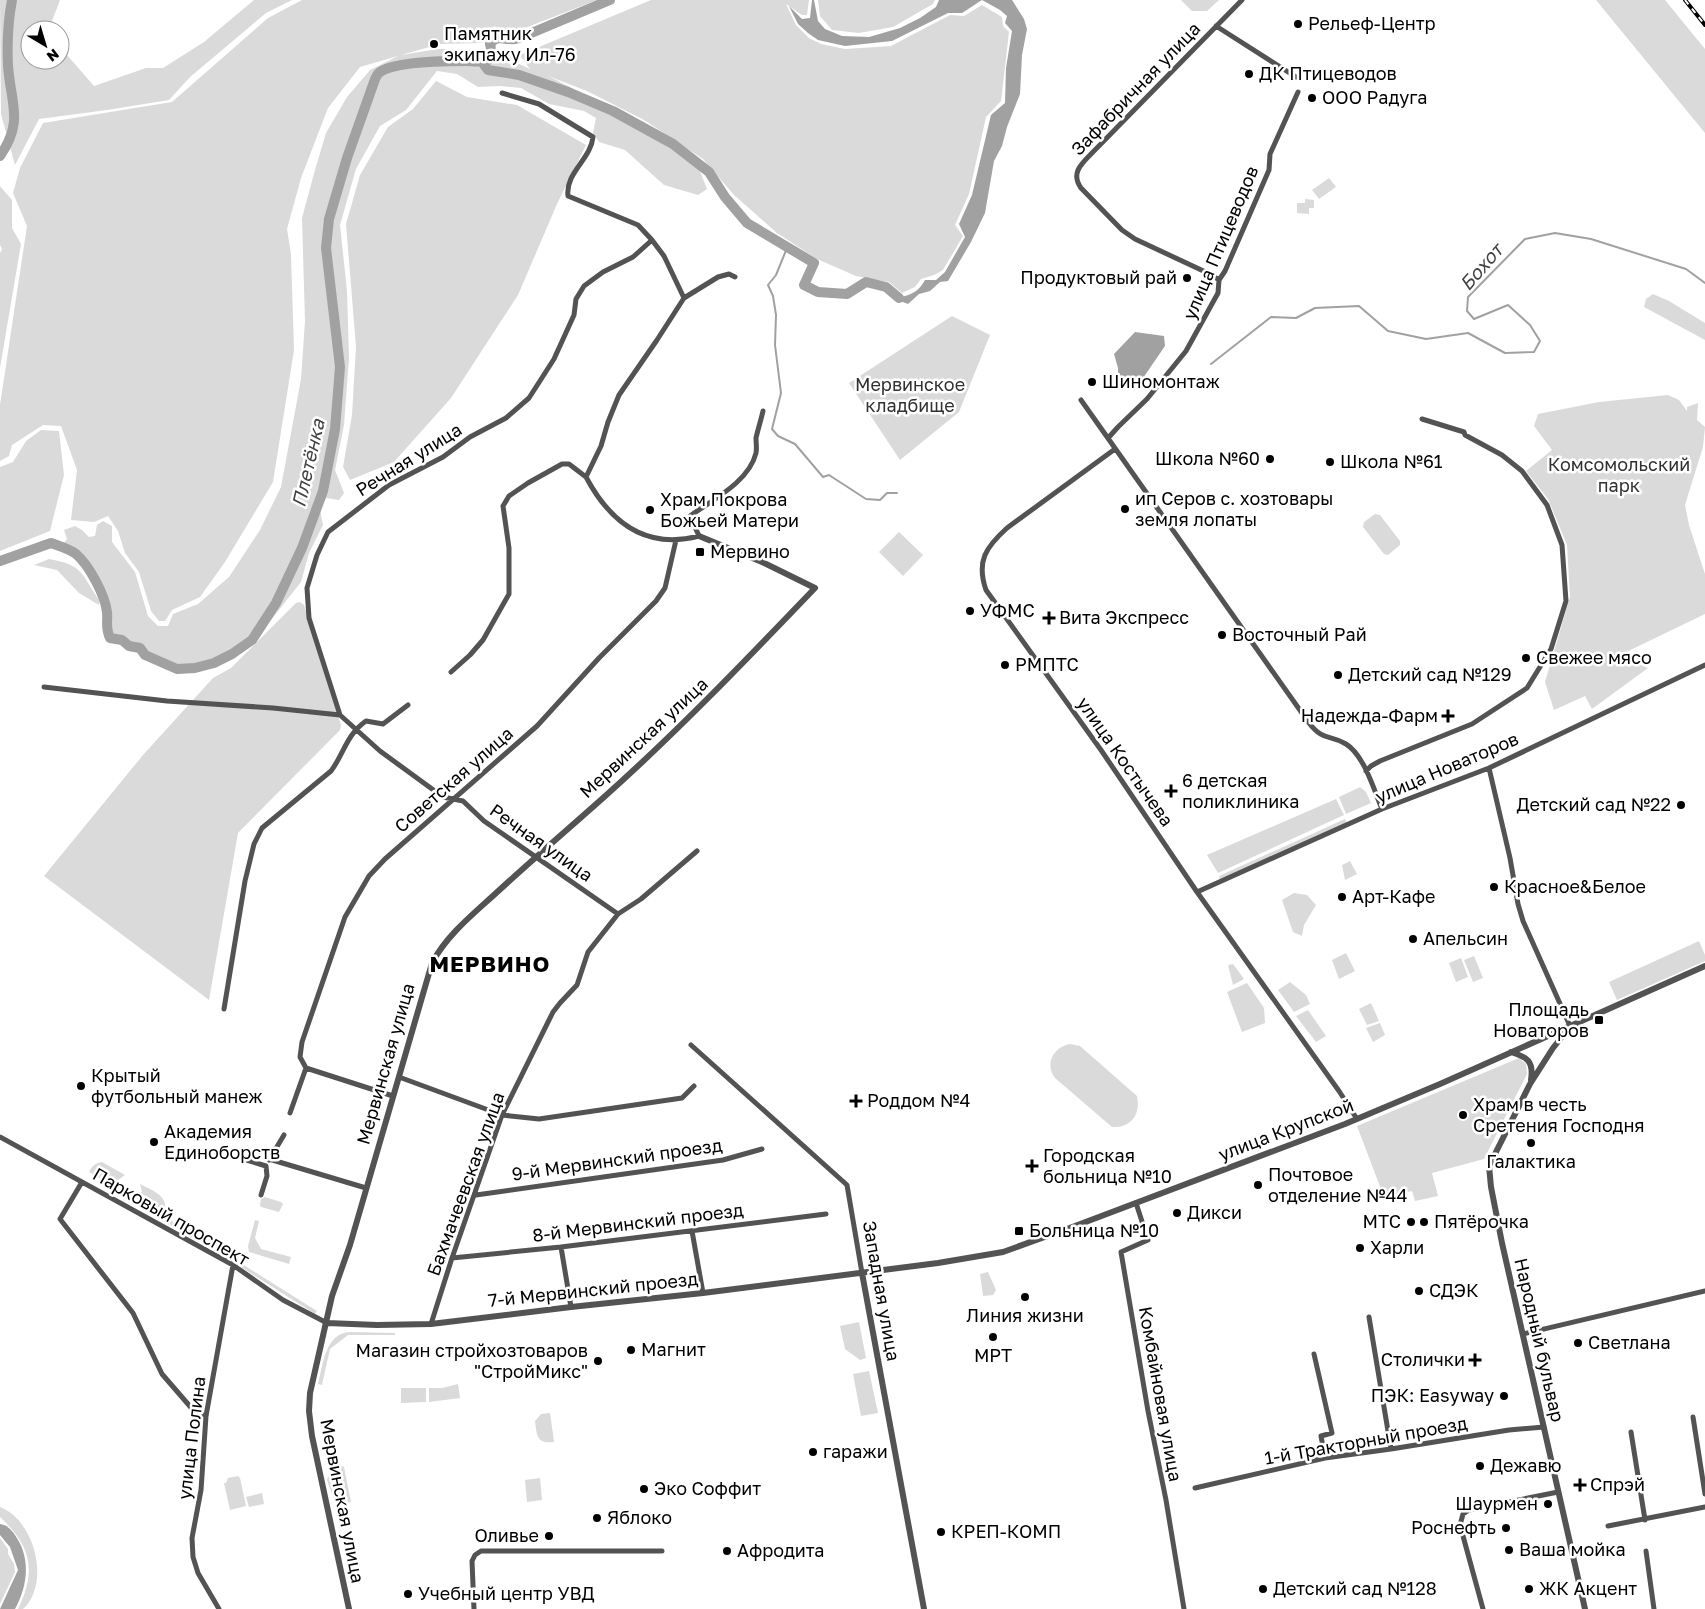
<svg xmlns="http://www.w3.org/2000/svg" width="1705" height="1609" font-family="'Golos Text',sans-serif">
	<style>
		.green { fill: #dadada }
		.water { fill: #a1a1a1 }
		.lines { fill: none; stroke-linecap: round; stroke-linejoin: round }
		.stream { stroke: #a1a1a1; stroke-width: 2 }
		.river { stroke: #a1a1a1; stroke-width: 10 }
		.minor { stroke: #535353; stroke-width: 5 }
		.tertiary { stroke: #535353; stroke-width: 6 }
		.rail-casing { stroke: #000; stroke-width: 4 }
		.rail { stroke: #fff; stroke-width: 2; stroke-dasharray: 5.5; stroke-linecap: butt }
		.poi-dot { fill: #000; stroke: #fff; stroke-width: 2 }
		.labels { text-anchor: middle; stroke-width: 5; stroke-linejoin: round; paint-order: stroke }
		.poi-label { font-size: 18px; fill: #000; stroke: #fff; text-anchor: start }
		.street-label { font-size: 18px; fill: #000; stroke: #fff }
		.park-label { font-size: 18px; fill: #313131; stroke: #fff }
		.water-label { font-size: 19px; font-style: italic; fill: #424242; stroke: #fff }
		.district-label { font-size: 22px; font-weight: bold; letter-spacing: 1px; fill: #000; stroke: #fff }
	</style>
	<rect width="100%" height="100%" fill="#fff"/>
	<path class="green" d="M0,0H60L52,21L55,30H30V60H60V47L94,86L146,68H163L204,42L254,0H292L266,13L190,77L169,100L107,110L39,119L15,165L1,114Z
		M302,0H597L512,33L494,26L483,43L440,44L401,55L438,49L513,50L517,63L530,69L520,55L651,0H809L807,15H802L786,4L796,25L809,38L821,44L845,49L891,46L950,15L964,16L982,5L1002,17L1003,26L1009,32L1001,101L986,117L969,194L955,225L963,236L943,270L934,275L921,279L915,287L902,293L889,282L856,276L817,259L777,233L734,195L703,159L644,120L587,91L548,76L582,93L595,108L636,124L671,145L698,166L707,189L698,195L664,185L625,150L599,142L593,133L596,118L584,111L549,104L521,88L500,86L478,87L457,74L437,71L406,110L380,126L356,169L340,225L347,291L349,358L344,425L335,470L344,493L339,500L326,498L320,510L323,525L309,553L301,582L267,625L258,629L252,640L232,654L214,663L195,668L177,669L145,655L140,648L129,646L122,640L110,638C105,628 108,621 107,611C105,596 88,563 75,554C71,551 66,549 61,547L67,539L64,530L75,526L82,530L89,537L95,536L97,525L103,521L112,526V542L135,572L148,616L158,626H168L173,614L198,604L229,577L260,530L281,487L301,379L305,321L302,218L315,170L326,133L347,97L370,70L398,56L360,67L328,108L301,178L287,229L291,254L294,350L273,482L225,562L200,597L172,610L165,621H159L151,611L139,572L125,553L118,531L108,516L94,522L71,520L77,470L61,426L43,425L12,445L9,456L0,461V405L27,226L13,193L20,168L43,123L172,102L268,18Z
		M818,0H935L933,4L893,27L859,33L832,30L820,16Z
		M1181,0H1219L1207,11H1192Z
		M1596,0H1665L1705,49V133Z
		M436,81L467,97L517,105L586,145L557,204L518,295L451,398L394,462L350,480L343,467L352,415L356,347L346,224L360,175L388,127L413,109Z
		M1329,178L1336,187L1319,199L1312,190Z
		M0,186L12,200V228L21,244L0,368V253L2,249L0,245Z
		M1305,199L1314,200V208H1309V214L1297,213V203H1305Z
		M1653,294L1669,301L1705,323V340L1644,307L1646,299Z
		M952,316L990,335L959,412L900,460L849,383Z
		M1668,395L1679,400L1687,411V407L1698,403L1697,420L1705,427L1703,447L1685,505L1689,525L1705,574V614L1618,656L1648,668L1592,709L1585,696L1554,710L1545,682L1570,597L1567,545L1548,499L1526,471L1552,450L1534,426L1538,414L1599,402Z
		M41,430L59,431L64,475L50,531L0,551V467L13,462L26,441Z
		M1375,514L1380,515L1400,541V545L1388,555L1384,554L1363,527L1364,522Z
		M899,532L923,555L903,576L879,552Z
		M49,559C84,565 81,574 99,600V605L79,593L57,570L34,565Z
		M300,602L304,605L341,725L340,730L238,833L209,1000L44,876L143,755L213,678L231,668L296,603Z
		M1360,787L1366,792L1371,803L1346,814L1339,797Z
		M1336,799L1344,815L1218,873L1207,855Z
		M1345,819L1347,823L1220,880L1219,876Z
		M1350,861L1357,874L1345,880L1342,865Z
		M1294,893L1307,895L1316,905L1304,925L1302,936L1293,932L1282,900Z
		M1699,941L1705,955V961L1617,1000L1609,982Z
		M1346,953L1355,971L1339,979L1332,960Z
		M1474,956L1483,978L1473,982L1464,960Z
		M1461,958L1468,977L1456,982L1449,963Z
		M1233,964L1244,979L1233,985L1228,965Z
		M1290,982L1306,995L1310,1004L1294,1012L1278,990Z
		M1247,983L1264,1008L1265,1023L1242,1032L1227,992Z
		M1371,1003L1379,1021L1367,1025L1359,1009Z
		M1308,1010L1326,1036L1316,1042L1296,1016Z
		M1380,1023L1385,1035L1373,1042L1366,1028Z
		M1070,1044L1080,1046L1137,1096C1141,1114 1131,1128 1112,1127L1055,1078C1044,1063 1054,1047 1070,1044Z
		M1519,1058L1526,1064L1527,1074L1484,1159L1432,1173L1438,1196L1415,1201L1412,1191L1384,1197L1357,1126Z
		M102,1162L125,1175L118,1180L119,1189L89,1172C92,1166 95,1163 102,1162Z
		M140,1184C153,1191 170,1196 164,1213L133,1196L142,1192Z
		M265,1197L281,1202L283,1204L279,1212L261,1207L260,1205L261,1199Z
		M167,1217L182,1229L210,1244L317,1311L315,1314L208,1246L171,1226Z
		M255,1220L259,1221L255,1238L261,1249L291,1257L289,1264L249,1252L248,1246Z
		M988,1272L996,1290L993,1295L983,1296L980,1274Z
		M859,1322L866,1358L860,1360L845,1349L840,1326Z
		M349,1332L395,1333V1335H348L330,1349L322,1385L318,1384C323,1365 325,1334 349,1332Z
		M869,1371L878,1413L861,1416L853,1374Z
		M458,1384L460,1398L429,1402V1388H442Z
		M401,1388H426V1402L401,1403Z
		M550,1413L554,1442C536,1444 537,1435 535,1421L541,1414Z
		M342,1466L344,1467L351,1502L336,1505L327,1480L330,1473L329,1470Z
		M238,1476L240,1478L246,1506L230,1510L224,1483H226L228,1478Z
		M540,1478L542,1500L527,1502L525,1480Z
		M262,1493L264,1504L249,1507L246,1497Z
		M0,1507C35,1520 51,1584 23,1609H18C37,1570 31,1546 0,1517Z
		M0,1538L8,1549V1554L14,1564L15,1572L0,1604Z"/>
	<path class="water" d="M812,0H814L818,21L825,29L842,36L869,37L900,28L920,18L936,7L939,0H1012L1024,19L1027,29L1022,55L1020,94L1007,127L1002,146L994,161L985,213L971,242L948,281L940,282L930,291L919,294L908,304L900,301L898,297C911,296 919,291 925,280H936L945,272L965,237L959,224L972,195L991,115L1005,103L1006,68L1012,31L1005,23L1007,16L1000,10L982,0L962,13H948L892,41L845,46L818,40L808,33L798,24L789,6L802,19L810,18Z
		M1135,332L1164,336L1165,346L1141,381L1118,379V368L1114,354Z
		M0,1524C7,1525 11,1529 15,1535C31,1558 28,1585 15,1609H0L18,1570L10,1547L0,1535Z"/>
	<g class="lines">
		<path class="stream" d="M787,248L776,275L768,285L773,296L776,315L775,345L781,393L772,429L778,436L795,444L823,477L829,475L866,499L880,500L887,493H897
			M1211,364L1271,317L1296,318L1315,308L1359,306L1388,331L1426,339L1468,333L1505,353L1534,352L1540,341L1530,325L1508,305L1474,319L1467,311L1468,297L1525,239L1555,233L1591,239L1686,269L1705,283"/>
		<path class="river" d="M482,62L488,70L519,75L568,92L613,111L673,144L709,172L725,197L747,223L814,263L804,285L818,292L847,294L866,282L886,287L899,298
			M0,156C24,121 11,105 8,66C7,45 8,21 12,0
			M0,561L51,543C59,546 70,549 76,554C89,565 105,595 107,612C108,622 105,628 110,638L122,640L129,646L140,648L145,655L177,669L195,668L214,663L232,654L252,640L276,603L302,548L323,491L335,429L340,367L326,248L329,219L347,158L374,82C375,79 377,74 380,72C396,61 445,61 465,61C473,61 480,63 488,60C491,54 492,50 490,44C497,35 501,39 510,39C514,40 518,38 522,37L610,0"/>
		<path class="minor" d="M1216,26L1296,77
			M502,93L539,104L593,137C591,159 565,173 568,196L638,225L652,240
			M735,277L729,274L718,277L684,298L657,340L619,395L608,422L601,446L586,477C610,522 646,550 699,536L690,516C712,500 749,482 756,453C757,448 756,443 756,438C758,429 761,420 763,411
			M1219,280L1212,275L1135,239L1122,230L1081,188C1071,174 1080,165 1091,154L1242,0
			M1081,400L1309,723C1324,742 1329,734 1346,744C1364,755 1374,790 1382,809
			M1109,437L1118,427L1147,399L1186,351L1218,293L1219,280L1225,271L1269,170L1270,154L1298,92
			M1115,449L1007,528C986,547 976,561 986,590L1101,750L1197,892L1339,1091L1357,1119
			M451,672L470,655L483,640L509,594V548L503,506L509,496L528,483L562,464H569L586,477
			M44,687L167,701L273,708L340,715
			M1489,768L1510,858L1518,904L1523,921L1570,1026
			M1366,771L1371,766L1380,761L1472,724L1527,688L1551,649L1566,601L1562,545L1547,505L1522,471L1502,455L1465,435L1464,432L1422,419
			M1197,892L1382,809L1489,768L1705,665
			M618,914L484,821L463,801L443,797L380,751L340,715L309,618L307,588L317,555L328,532L389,485L443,457L470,437L506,418L529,398L554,359L574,315L576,299L584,286L603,272L633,257L652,240L664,256L684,298
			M224,1009L245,881L254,844L262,828L331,771C344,754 346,735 366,721L383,724L408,705
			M691,1045L847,1185L862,1273
			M399,1077L502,1115L539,1119L682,1098L694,1086
			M393,1096L306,1068L300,1057L302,1042L345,917L369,876L385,859L537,726L599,658L656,601L665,588L676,540
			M290,1113L306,1068
			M0,1137L233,1265L283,1300L327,1323
			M243,1159L266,1166L267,1176L261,1195
			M269,1159L366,1188
			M269,1160L284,1135
			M82,1182L60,1219L133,1313L162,1374L194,1411L206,1416
			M476,1195L723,1160L762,1149
			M1136,1203L1148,1240L1121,1252L1148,1411L1166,1500L1184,1609
			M692,1231L703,1293
			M561,1247L571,1307
			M452,1258L561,1247L826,1214
			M1369,1317L1391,1449
			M431,1324L452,1258L502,1115L553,1012L560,1003L577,985L588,952L618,914L641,899L697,851
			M1523,1334L1705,1291
			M1314,1354L1332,1433L1321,1436L1325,1458
			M1693,1417L1705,1494
			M1631,1432L1645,1520
			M1195,1488L1325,1458L1391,1449L1509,1430L1544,1427
			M1608,1526L1705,1507
			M1646,1551L1654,1609
			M219,1609L198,1573L193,1557L192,1538L201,1490L206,1416L233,1265
			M474,1609L472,1561L475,1555L481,1551H662
			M1483,1609L1460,1525L1463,1514L1469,1510L1558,1492"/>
		<path class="tertiary" d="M1569,1028L1553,1048L1530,1084L1489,1166L1491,1187L1502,1243L1585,1609
			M1511,1052C1527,1057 1534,1061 1531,1080
			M862,1273L924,1609
			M327,1323L377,1325L431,1324L571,1307L703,1293L938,1263L1003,1252L1075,1226L1345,1124L1440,1084L1705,966
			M349,1609L312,1436L309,1411L310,1393L332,1296L350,1245L432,963C447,935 472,915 495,894C531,861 567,830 603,798C677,732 746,660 815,588L762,562L699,536"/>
		<defs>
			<path id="rail" d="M1685,0L1705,25"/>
		</defs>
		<use href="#rail" class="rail-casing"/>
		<use href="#rail" class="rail"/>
	</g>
	<g class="poi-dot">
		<circle cx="1298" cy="24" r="5"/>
		<circle cx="434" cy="44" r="5"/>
		<circle cx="1249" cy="74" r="5"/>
		<circle cx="1312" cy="98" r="5"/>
		<circle cx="1187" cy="278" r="5"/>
		<circle cx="1092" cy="382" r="5"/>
		<circle cx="1270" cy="459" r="5"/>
		<circle cx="1330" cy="462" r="5"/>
		<circle cx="1125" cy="509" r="5"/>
		<circle cx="650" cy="510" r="5"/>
		<rect x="695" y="547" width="10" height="10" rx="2.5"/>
		<circle cx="970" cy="611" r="5"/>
		<path d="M1046.5 610.5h5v5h5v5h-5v5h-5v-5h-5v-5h5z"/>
		<circle cx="1222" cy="635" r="5"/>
		<circle cx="1526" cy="658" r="5"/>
		<circle cx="1005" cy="665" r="5"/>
		<circle cx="1338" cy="675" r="5"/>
		<path d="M1445.5 708.5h5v5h5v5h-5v5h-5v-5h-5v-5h5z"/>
		<path d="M1168.5 783.5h5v5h5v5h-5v5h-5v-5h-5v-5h5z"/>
		<circle cx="1681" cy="805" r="5"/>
		<circle cx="1494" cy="887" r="5"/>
		<circle cx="1342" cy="897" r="5"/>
		<circle cx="1413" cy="939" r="5"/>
		<rect x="1594" y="1015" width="10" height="10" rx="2.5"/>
		<circle cx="81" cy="1086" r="5"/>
		<path d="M853.5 1093.5h5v5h5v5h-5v5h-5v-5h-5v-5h5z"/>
		<circle cx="1463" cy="1115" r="5"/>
		<circle cx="154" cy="1142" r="5"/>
		<circle cx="1531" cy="1143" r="5"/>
		<path d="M1029.5 1158.5h5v5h5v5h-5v5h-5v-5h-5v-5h5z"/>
		<circle cx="1258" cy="1185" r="5"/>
		<circle cx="1177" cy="1213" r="5"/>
		<circle cx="1411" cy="1222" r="5"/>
		<circle cx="1424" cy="1222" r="5"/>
		<rect x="1014" y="1226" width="10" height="10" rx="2.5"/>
		<circle cx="1360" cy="1248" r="5"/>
		<circle cx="1419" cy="1291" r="5"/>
		<circle cx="1025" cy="1297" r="5"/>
		<circle cx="993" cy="1337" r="5"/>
		<circle cx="1578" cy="1343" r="5"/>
		<circle cx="631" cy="1350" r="5"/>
		<path d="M1472.5 1352.5h5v5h5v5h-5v5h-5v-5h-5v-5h5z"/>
		<circle cx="598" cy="1361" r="5"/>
		<circle cx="1504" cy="1396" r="5"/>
		<circle cx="813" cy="1452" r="5"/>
		<circle cx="1480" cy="1466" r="5"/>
		<path d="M1577.5 1477.5h5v5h5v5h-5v5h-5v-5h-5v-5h5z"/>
		<circle cx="644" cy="1489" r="5"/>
		<circle cx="1548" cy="1504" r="5"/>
		<circle cx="597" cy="1518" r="5"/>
		<circle cx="1506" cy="1528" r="5"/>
		<circle cx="941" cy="1532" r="5"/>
		<circle cx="549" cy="1536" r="5"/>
		<circle cx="1509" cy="1550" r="5"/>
		<circle cx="727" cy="1551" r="5"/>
		<circle cx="1263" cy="1589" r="5"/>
		<circle cx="1529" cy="1589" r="5"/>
		<circle cx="408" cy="1594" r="5"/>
	</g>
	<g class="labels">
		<g class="poi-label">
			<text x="1308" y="30">Рельеф-Центр</text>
			<text x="444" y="40">Памятник<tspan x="444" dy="21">экипажу Ил-76</tspan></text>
			<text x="1259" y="80">ДК Птицеводов</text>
			<text x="1322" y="104">ООО Радуга</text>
			<text x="1177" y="284" text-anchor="end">Продуктовый рай</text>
			<text x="1102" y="388">Шиномонтаж</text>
			<text x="1260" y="465" text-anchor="end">Школа №60</text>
			<text x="1340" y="468">Школа №61</text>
			<text x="1135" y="505">ип Серов с. хозтовары<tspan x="1135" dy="21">земля лопаты</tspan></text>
			<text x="660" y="506">Храм Покрова<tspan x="660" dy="21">Божьей Матери</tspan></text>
			<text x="710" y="558">Мервино</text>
			<text x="980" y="617">УФМС</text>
			<text x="1059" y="624">Вита Экспресс</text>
			<text x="1232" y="641">Восточный Рай</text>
			<text x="1536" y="664">Свежее мясо</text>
			<text x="1015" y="671">РМПТС</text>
			<text x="1348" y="681">Детский сад №129</text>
			<text x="1438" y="722" text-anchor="end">Надежда-Фарм</text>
			<text x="1182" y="787">6 детская<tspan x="1182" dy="21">поликлиника</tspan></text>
			<text x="1671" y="811" text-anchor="end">Детский сад №22</text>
			<text x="1504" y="893">Красное&amp;Белое</text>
			<text x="1352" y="903">Арт-Кафе</text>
			<text x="1423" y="945">Апельсин</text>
			<text x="1589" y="1016" text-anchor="end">Площадь<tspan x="1589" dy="21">Новаторов</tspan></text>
			<text x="91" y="1082">Крытый<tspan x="91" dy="21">футбольный манеж</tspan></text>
			<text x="867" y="1107">Роддом №4</text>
			<text x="1473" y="1111">Храм в честь<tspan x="1473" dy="21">Сретения Господня</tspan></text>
			<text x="164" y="1138">Академия<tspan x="164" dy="21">Единоборств</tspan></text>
			<text x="1043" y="1162">Городская<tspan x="1043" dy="21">больница №10</tspan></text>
			<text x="1531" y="1168" text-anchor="middle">Галактика</text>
			<text x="1268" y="1181">Почтовое<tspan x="1268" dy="21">отделение №44</tspan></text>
			<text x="1187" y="1219">Дикси</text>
			<text x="1401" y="1228" text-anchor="end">МТС</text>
			<text x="1434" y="1228">Пятёрочка</text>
			<text x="1029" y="1237">Больница №10</text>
			<text x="1370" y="1254">Харли</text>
			<text x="1429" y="1297">СДЭК</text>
			<text x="1025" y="1322" text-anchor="middle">Линия жизни</text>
			<text x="1588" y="1349">Светлана</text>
			<text x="641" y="1356">Магнит</text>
			<text x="588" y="1357" text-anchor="end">Магазин стройхозтоваров<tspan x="588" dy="21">"СтройМикс"</tspan></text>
			<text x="993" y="1362" text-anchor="middle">МРТ</text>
			<text x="1465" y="1366" text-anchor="end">Столички</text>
			<text x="1494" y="1402" text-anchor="end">ПЭК: Easyway</text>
			<text x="823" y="1458">гаражи</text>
			<text x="1490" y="1472">Дежавю</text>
			<text x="1590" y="1491">Спрэй</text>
			<text x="654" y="1495">Эко Соффит</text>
			<text x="1538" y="1510" text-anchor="end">Шаурмен</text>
			<text x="607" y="1524">Яблоко</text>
			<text x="1496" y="1534" text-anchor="end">Роснефть</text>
			<text x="951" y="1538">КРЕП-КОМП</text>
			<text x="539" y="1542" text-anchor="end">Оливье</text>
			<text x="1519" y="1556">Ваша мойка</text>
			<text x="737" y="1557">Афродита</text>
			<text x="1273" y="1595">Детский сад №128</text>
			<text x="1539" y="1595">ЖК Акцент</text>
			<text x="418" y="1600">Учебный центр УВД</text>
		</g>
		<g class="street-label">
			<text transform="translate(1136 89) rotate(-46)" y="6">Зафабричная улица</text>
			<text transform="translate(1221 243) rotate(-67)" y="6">улица Птицеводов</text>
			<text transform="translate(409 460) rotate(-32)" y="6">Речная улица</text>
			<text transform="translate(644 738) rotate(-43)" y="6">Мервинская улица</text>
			<text transform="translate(1125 762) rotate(55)" y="6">улица Костычева</text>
			<text transform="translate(1447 768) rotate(-23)" y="6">улица Новаторов</text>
			<text transform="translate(454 780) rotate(-41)" y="6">Советская улица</text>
			<text transform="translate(541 843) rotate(35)" y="6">Речная улица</text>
			<text transform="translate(386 1064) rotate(-74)" y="6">Мервинская улица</text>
			<text transform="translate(1286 1130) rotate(-21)" y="6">улица Крупской</text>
			<text transform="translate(617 1160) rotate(-8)" y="6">9-й Мервинский проезд</text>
			<text transform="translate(466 1184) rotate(-70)" y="6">Бахмачеевская улица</text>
			<text transform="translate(171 1217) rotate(30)" y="6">Парковый проспект</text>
			<text transform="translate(638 1223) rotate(-7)" y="6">8-й Мервинский проезд</text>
			<text transform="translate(593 1290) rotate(-6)" y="6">7-й Мервинский проезд</text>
			<text transform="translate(881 1291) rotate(80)" y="6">Западная улица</text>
			<text transform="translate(1539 1340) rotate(77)" y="6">Народный бульвар</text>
			<text transform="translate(1160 1394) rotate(80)" y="6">Комбайновая улица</text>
			<text transform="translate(192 1438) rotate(-83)" y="6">улица Полина</text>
			<text transform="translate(1366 1441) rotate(-10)" y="6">1-й Тракторный проезд</text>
			<text transform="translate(342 1501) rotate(79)" y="6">Мервинская улица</text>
		</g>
		<g class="park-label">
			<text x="910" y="391">Мервинское<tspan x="910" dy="21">кладбище</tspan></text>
			<text x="1619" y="471">Комсомольский<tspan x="1619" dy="21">парк</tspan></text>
		</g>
		<g class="water-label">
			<text transform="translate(1481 267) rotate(-49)" y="7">Бохот</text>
			<text transform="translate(308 463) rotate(-77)" y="7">Плетёнка</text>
		</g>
		<g class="district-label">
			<text x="490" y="972">МЕРВИНО</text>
		</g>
	</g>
	<g transform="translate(45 45) rotate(142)"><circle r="24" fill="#ffffff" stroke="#999999"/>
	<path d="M0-4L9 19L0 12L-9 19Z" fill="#000000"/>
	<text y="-8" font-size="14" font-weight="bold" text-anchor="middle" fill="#000000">N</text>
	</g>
</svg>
